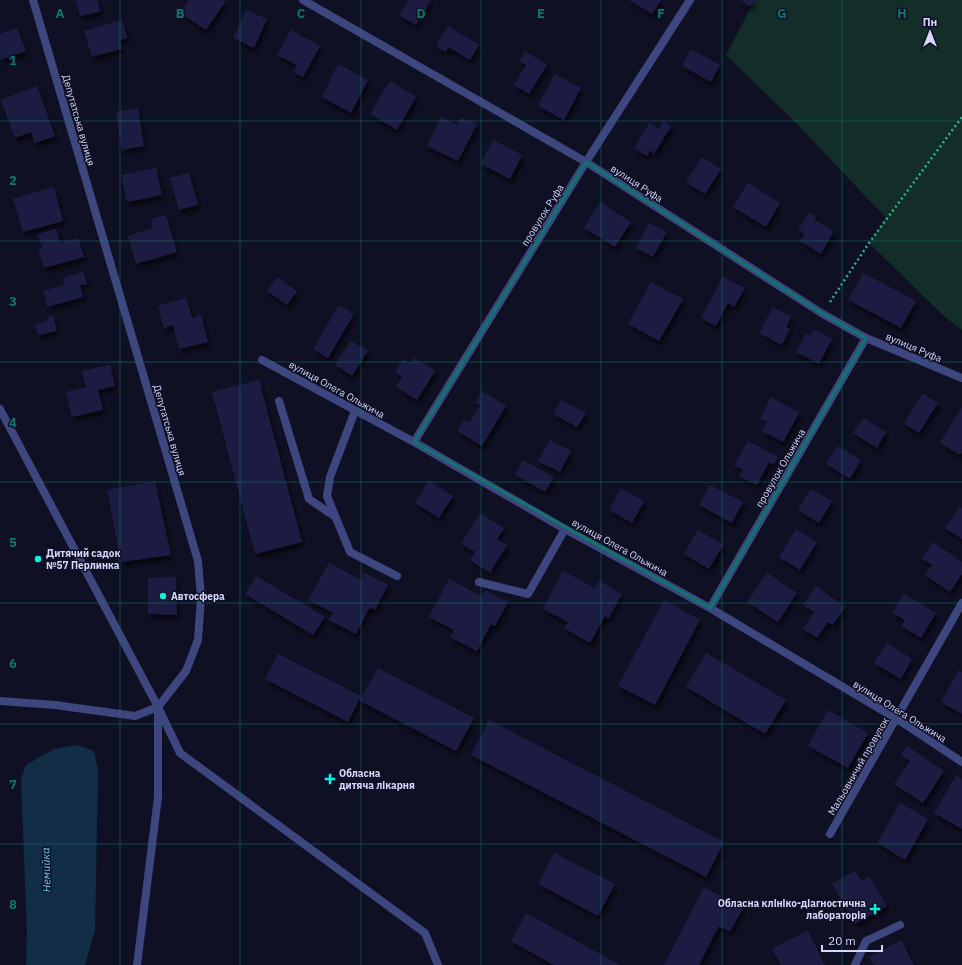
<svg xmlns="http://www.w3.org/2000/svg" width="962" height="965" font-family="'IBM Plex Sans',sans-serif">
	<style>
		.green { fill: #132d28 }
		.water { fill: #112e46 }
		.building { fill: #1f1d43; filter: url(#shadow) }
		.lines { fill: none; stroke-linecap: round; stroke-linejoin: round }
		.path { stroke: #37ae95; stroke-width: 2.5; stroke-dasharray: 2 3; stroke-linecap: butt }
		.service { stroke: #3e467f; stroke-width: 8 }
		.minor { stroke: #3e467f; stroke-width: 8 }
		.marked { fill: none; stroke: #0f766e; stroke-width: 3; stroke-linejoin: round }
		.grid { fill: none; stroke: #0f766e; stroke-width: 1; stroke-opacity: 0.55 }
		.poi-dot { fill: #10eee2; stroke: #101024; stroke-width: 1.5 }
		.labels { text-anchor: middle; stroke-width: 3; stroke-linejoin: round; paint-order: stroke }
		.street-label { font-size: 10px; fill: #d5d7fc; stroke: #101024 }
		.poi-label { font-size: 10px; font-weight: bold; fill: #d5d7fc; stroke: #101024; text-anchor: start }
		.water-label { font-size: 11px; font-style: italic; fill: #6acaf5; stroke: #101024 }
		.grid-label { font-size: 13px; text-anchor: middle; font-weight: bold; fill: #0f766e; stroke: #101024; stroke-width: 3; stroke-linejoin: round; paint-order: stroke }
	</style>
	<defs>
		<filter id="shadow"><feDropShadow dx="2.5" dy="4.5" stdDeviation="2" flood-color="#0009"/></filter>
	</defs>
	<rect width="100%" height="100%" fill="#101024"/>
	<path class="green" d="M755,0H962V330L946,318L869,243L886,218L798,125L726,55Z"/>
	<path class="water" d="M77,745L94,751L98,771L95,930L85,965H26L27,933L21,779L26,765L54,749Z"/>
	<path class="building" d="M76,0H97L100,12L80,16Z
		M189,0H223L225,2L206,30L180,13Z
		M409,0H431L416,25L399,15Z
		M629,0H661L652,14Z
		M741,0H755L750,7Z
		M246,10L267,19L254,48L233,38Z
		M122,20L127,38L120,40L122,49L92,57L84,31Z
		M448,26L479,45L470,60L448,47L446,52L436,46Z
		M17,28L26,51L0,60V34Z
		M291,30L320,46L303,77L293,72L297,65L277,55Z
		M691,49L720,65L711,82L682,66Z
		M525,51L547,65L529,94L514,85L526,65L519,61Z
		M338,64L368,80L351,113L322,97Z
		M555,74L581,88L564,120L538,106Z
		M390,81L416,97L397,130L370,114Z
		M37,86L55,136L35,143L31,132L15,138L1,100Z
		M138,108L144,146L122,150L116,112Z
		M441,117L457,125L461,117L477,124L458,161L427,146Z
		M663,121L671,126L654,154L650,150L647,156L634,148L649,123L659,129Z
		M493,140L522,155L510,179L481,164Z
		M702,157L721,169L705,194L686,182Z
		M156,168L162,195L127,202L121,175Z
		M189,173L198,205L179,210L170,178Z
		M748,183L780,203L766,227L733,207Z
		M54,187L63,221L23,232L13,199Z
		M600,202L631,222L615,247L584,228Z
		M809,213L816,216L814,219L834,231L821,254L800,241L805,234L798,230Z
		M166,215L177,252L136,264L128,236L153,228L151,219Z
		M649,223L667,232L653,257L636,248Z
		M56,229L60,243L78,238L84,257L44,268L38,249L42,248L38,234Z
		M83,272L87,284L80,285L83,297L47,307L43,291L65,285L63,278Z
		M863,273L916,301L901,328L848,300Z
		M277,277L297,291L287,305L267,291Z
		M723,277L745,288L734,307L728,303L716,326L701,318Z
		M651,282L683,299L659,341L628,324Z
		M186,298L192,318L201,315L208,342L179,349L173,325L164,328L158,306Z
		M339,305L354,314L328,358L313,349Z
		M773,307L791,317L786,327L790,329L782,345L759,333Z
		M53,315L57,331L38,335L35,324L47,321V317Z
		M814,330L832,339L819,364L796,352L806,334L811,336Z
		M351,341L368,351L352,376L335,365Z
		M414,358L435,371L417,400L396,387L402,377L395,372L403,359L410,363Z
		M110,365L115,386L98,390L103,410L72,417L66,392L86,387L82,371Z
		M259,380L302,542L255,554L212,392Z
		M482,391L506,406L482,446L457,431L464,420L469,423L480,405L475,402Z
		M923,393L938,403L919,433L904,424Z
		M771,397L799,413L783,442L762,431L767,422L760,419Z
		M561,400L586,413L577,427L553,414Z
		M962,407V452L960,455L940,443Z
		M863,418L886,432L877,448L853,433Z
		M550,440L571,451L560,472L538,461Z
		M748,441L778,457L774,465L769,462L757,485L739,476L743,470L734,465Z
		M837,446L861,460L850,479L826,464Z
		M523,460L554,477L545,492L515,475Z
		M155,481L171,555L121,562L107,490Z
		M429,481L453,496L439,518L415,503Z
		M710,485L743,502L732,523L699,505Z
		M621,489L644,501L632,523L609,510Z
		M811,489L832,501L819,523L798,510Z
		M960,506L962,508V539L945,528Z
		M480,513L504,528L497,539L507,545L490,573L470,560L475,552L461,544Z
		M796,529L817,542L800,570L779,557Z
		M698,530L723,545L709,569L684,554Z
		M933,542L962,562V574L950,592L925,575L932,565L922,558Z
		M329,563L361,580L364,573L388,585L375,610L370,607L356,634L329,620L333,613L308,600Z
		M563,571L595,588L599,581L622,594L609,618L605,616L590,643L564,628L568,622L543,609Z
		M767,573L797,593L778,622L747,602Z
		M256,576L325,617L313,635L245,594Z
		M176,577L177,615L148,614V578Z
		M449,579L481,596L485,590L508,602L495,626L491,624L477,651L450,637L454,630L429,617Z
		M816,586L845,607L833,625L828,622L817,638L803,629L814,612L803,605Z
		M904,594L936,613L921,638L901,626L905,620L892,613Z
		M664,600L700,620L655,705L618,686Z
		M887,643L912,659L901,679L874,663Z
		M706,653L786,700L765,734L686,687Z
		M278,654L361,696L348,722L265,679Z
		M378,668L474,718L456,751L360,701Z
		M959,670L962,672V714L941,702Z
		M828,710L868,733L848,768L808,746Z
		M489,720L724,842L706,877L471,755Z
		M907,746L944,771L923,803L894,784L910,761L901,755Z
		M956,776L962,779V829L934,813Z
		M900,803L928,819L905,860L877,843Z
		M554,853L615,884L598,916L538,884Z
		M855,871L862,881L870,877L887,906L855,924L832,884Z
		M704,887L743,908L730,932L719,926L699,965H664Z
		M526,913L620,965H554L511,941Z
		M808,931L825,965H781L772,949Z
		M901,940L914,965H874L869,957Z"/>
	<g class="lines">
		<path class="path" d="M830,302L869,243L962,117"/>
		<path class="service" d="M279,401L309,499L334,516
			M0,409L158,707L180,753L425,933L438,965
			M355,411L330,477L327,496L350,552L397,576
			M479,582L528,594L565,529
			M137,965L158,797V709
			M855,965L866,941L900,925"/>
		<path class="minor" d="M303,0L586,162L823,314L866,338L962,378
			M262,360L414,442L565,529L710,608L897,719L962,762
			M414,442L586,162L690,0
			M710,608L866,338
			M0,701L55,705L135,716L158,707L186,671L198,640L201,597L198,561L33,0
			M830,834L962,603"/>
	</g>
	<path class="marked" d="M586,162L823,314L866,338L710,608L414,442Z"/>
	<path class="grid" d="M120,0V965M240,0V965M361,0V965M481,0V965M601,0V965M722,0V965M842,0V965M0,121H962M0,241H962M0,362H962M0,482H962M0,603H962M0,724H962M0,844H962"/>
	<g class="poi-dot">
		<circle cx="38" cy="559" r="4"/>
		<circle cx="163" cy="596" r="4"/>
		<path d="M328 773h4v4h4v4h-4v4h-4v-4h-4v-4h4z"/>
		<path d="M873 903h4v4h4v4h-4v4h-4v-4h-4v-4h4z"/>
	</g>
	<g class="labels">
		<g class="street-label">
			<text transform="translate(79 120) rotate(74)" y="4">Депутатська вулиця</text>
			<text transform="translate(637 183) rotate(33)" y="4">вулиця Руфа</text>
			<text transform="translate(542 215) rotate(-58)" y="4">провулок Руфа</text>
			<text transform="translate(914 347) rotate(23)" y="4">вулиця Руфа</text>
			<text transform="translate(337 389) rotate(29)" y="4">вулиця Олега Ольжича</text>
			<text transform="translate(170 430) rotate(74)" y="4">Депутатська вулиця</text>
			<text transform="translate(780 468) rotate(-60)" y="4">провулок Ольжича</text>
			<text transform="translate(620 547) rotate(29)" y="4">вулиця Олега Ольжича</text>
			<text transform="translate(900 711) rotate(32)" y="4">вулиця Олега Ольжича</text>
			<text transform="translate(858 766) rotate(-60)" y="4">Мальовничий провулок</text>
		</g>
		<g class="poi-label">
			<text x="46" y="557">Дитячий садок<tspan x="46" dy="12">№57 Перлинка</tspan></text>
			<text x="171" y="600">Автосфера</text>
			<text x="339" y="777">Обласна<tspan x="339" dy="12">дитяча лікарня</tspan></text>
			<text x="866" y="907" text-anchor="end">Обласна клініко-діагностична<tspan x="866" dy="12">лабораторія</tspan></text>
		</g>
		<g class="water-label">
			<text transform="translate(46 870) rotate(-92)" y="4">Немийка</text>
		</g>
	</g>
	<g class="grid-label">
		<text x="60" y="18">A</text>
		<text x="180" y="18">B</text>
		<text x="301" y="18">C</text>
		<text x="421" y="18">D</text>
		<text x="541" y="18">E</text>
		<text x="661" y="18">F</text>
		<text x="782" y="18">G</text>
		<text x="902" y="18">H</text>
		<text x="13" y="65">1</text>
		<text x="13" y="185">2</text>
		<text x="13" y="306">3</text>
		<text x="13" y="427">4</text>
		<text x="13" y="547">5</text>
		<text x="13" y="668">6</text>
		<text x="13" y="789">7</text>
		<text x="13" y="909">8</text>
	</g>
	<g transform="translate(930 32)" stroke="#101024" stroke-width="3" paint-order="stroke">
	<path d="M0-3L7 15L0 10L-7 15Z" fill="#d5d7fc"/>
	<text y="-6" font-size="11" font-weight="bold" text-anchor="middle" fill="#d5d7fc">Пн</text>
	</g>
	<path d="M822 945v6h60v-6" fill="none" stroke="#d5d7fc" stroke-width="2"/>
	<text x="828" y="945" font-size="12" fill="#d5d7fc" stroke="#101024" stroke-width="3" paint-order="stroke">20 m</text>
</svg>
